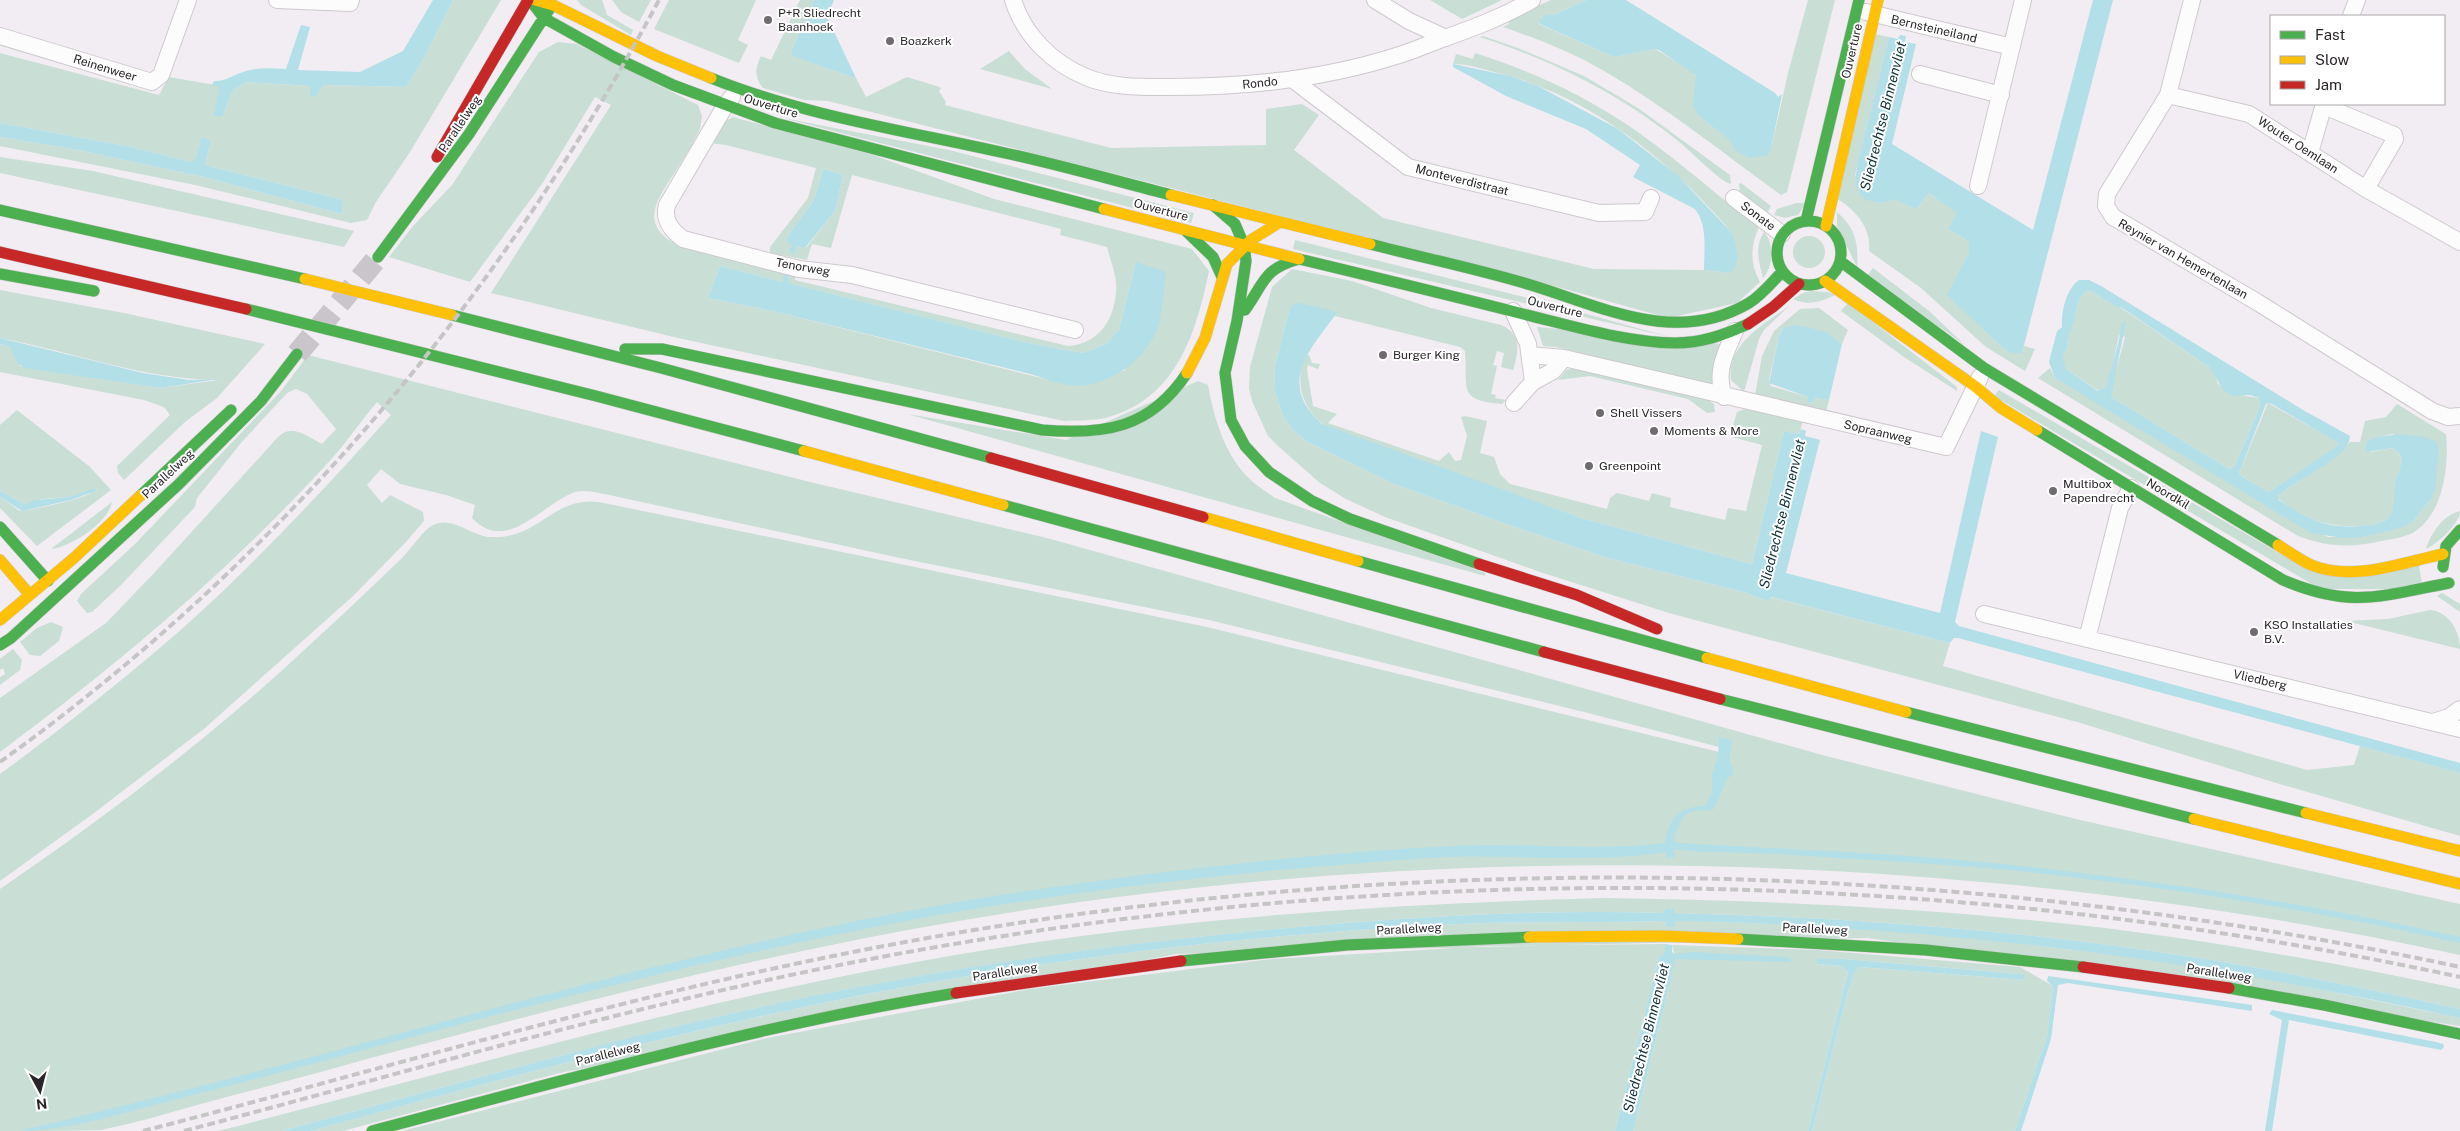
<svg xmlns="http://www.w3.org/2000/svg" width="2460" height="1131" font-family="'Public Sans',sans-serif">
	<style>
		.green { fill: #c9ded4; fill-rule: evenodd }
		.water { fill: #b2dfe8; fill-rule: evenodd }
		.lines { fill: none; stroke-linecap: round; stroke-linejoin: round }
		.secondary-tunnel { stroke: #cac5ca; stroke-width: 22; stroke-dasharray: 22 11; stroke-linecap: butt }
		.street-casing { stroke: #cdc9cd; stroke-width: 18 }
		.fast-casing { stroke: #cdc9cd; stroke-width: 12 }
		.slow-casing { stroke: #cdc9cd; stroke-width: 12 }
		.jam-casing { stroke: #cdc9cd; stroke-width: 12 }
		.street { stroke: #fdfcfd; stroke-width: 16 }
		.fast { stroke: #4caf50; stroke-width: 11 }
		.slow { stroke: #ffc107; stroke-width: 11 }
		.jam { stroke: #c62828; stroke-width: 11 }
		.rail { stroke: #c6c5c6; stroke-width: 4; stroke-dasharray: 8 4; stroke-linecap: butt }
		.poi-dot { fill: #6f6b6f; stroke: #fff; stroke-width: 2 }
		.labels { text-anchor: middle; stroke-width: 4; stroke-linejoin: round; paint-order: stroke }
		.poi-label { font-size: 12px; fill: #292529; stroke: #fff; text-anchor: start }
		.street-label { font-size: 12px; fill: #292529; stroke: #fff }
		.water-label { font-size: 14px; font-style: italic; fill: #113237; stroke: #fff }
	</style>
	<rect width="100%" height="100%" fill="#f2edf2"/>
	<path class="green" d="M453,0H501L410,152L376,202L367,220L351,223L195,185L0,146V137L78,150L204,177L342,214L343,204L340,199L205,165L211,141L202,138L195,161L191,162L131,147L0,123V53L159,95L169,77L221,86L213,116H223L232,91L246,82L310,86V96H317L323,85L406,87L419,67Z
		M577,0H602L607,15L633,30L631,35L581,5Z
		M612,0H651L639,22L621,12Z
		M669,0H756L738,40L748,45L739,63L654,29Z
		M800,0H814L793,47V56L856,78L866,97L907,77L940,87L941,89L939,91L946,102L945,105L1111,148L1266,145V109L1302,104L1319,115L1294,150L1383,218L1594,269L1704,270L1728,273L1733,234C1673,163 1591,96 1498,73C1483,69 1468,64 1453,64L1456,54L1473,59L1475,53C1521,68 1565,86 1607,112C1661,144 1708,189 1759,227C1750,246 1750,264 1760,282L1737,303L1668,318L1540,282L828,101L804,100L763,88C754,77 755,68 761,56L771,60Z
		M1430,0H1502L1462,19Z
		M1551,0H1587L1554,15H1545L1539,24L1614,57L1655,49L1694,72L1697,78L1699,116L1731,140L1735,150L1771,149L1788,73L1808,0H1835L1787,192L1781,195C1723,153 1666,107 1604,71C1572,52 1537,39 1503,27L1509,24L1507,19Z
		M1875,34L1889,37L1855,175L1882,203L1895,198L1913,208H1917L1929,193L1958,213L1948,229L1964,238L1969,243V252L1948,295L2003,348L2011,353H2022L2024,346L2035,349L2025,371L1986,347L1921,288L1869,251C1872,227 1854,209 1836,198Z
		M1483,36L1518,48L1584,76L1638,108L1730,175L1731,184C1720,182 1690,150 1678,141C1618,93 1553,61 1480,37Z
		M558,42L577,44L698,105L702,116L700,129C693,144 684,158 675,172C659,197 638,223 674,243L795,275V280L1068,346C1098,344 1114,321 1116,292C1118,278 1110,260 1107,247L1060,235L1061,229L852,175L831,248L812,244L807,260L770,253V247L808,198L816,168L726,145L710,143L724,122L733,117L873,155L994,199L1192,249L1209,271C1196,334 1176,400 1105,418C1093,421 1077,420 1064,421L678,338L491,293L611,105L595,97L542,184L470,282L389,257L413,226L452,185L539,52ZM823,169L843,175L835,211L806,248L797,246L794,253L790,252L792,245L787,237L814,200ZM1136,262L1125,370L1088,383L1065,384L777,312L708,298L720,266L782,282L785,274L789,276L787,283L1028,343L1083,353L1106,344L1119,330Z
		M1009,51L1025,69L1052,89L980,69Z
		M783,118L949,150L1194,213L1191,223Z
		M0,157L93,171L354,231L344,247L0,173Z
		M1741,183L1771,206L1768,212L1740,192L1739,184Z
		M1797,203H1806L1798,215L1785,218L1774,215L1777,209Z
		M1837,212C1855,228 1859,243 1857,267L1837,226Z
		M1764,232C1775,244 1773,267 1763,278C1759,262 1754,247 1764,232Z
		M1793 252a16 16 0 1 1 32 0a16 16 0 1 1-32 0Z
		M1295,240L1532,299L1670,337L1293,249Z
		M1873,268L1929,311L1965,345L1867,276Z
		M1292,269L1352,281L1431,308L1501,325C1522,334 1519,351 1513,370L1501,367L1504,353L1497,351L1493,365L1497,366L1491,394L1496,395L1495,398L1506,400L1502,404C1457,400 1468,390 1465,351L1460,347L1335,316L1337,313L1289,311L1275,366L1274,389L1283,416L1294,431L1308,442L1394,484L1518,528L1608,558L1747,593L1768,601L1770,597L1950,643L1943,666L2307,770L2354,765L2360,746L2460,773V836L2283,785L2077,722L1669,613L1540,572L1385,517L1346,499L1320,483L1279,447L1268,436L1252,401L1249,388L1250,367L1272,287Z
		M0,290L124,313L265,344L217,398L185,422L124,480L118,473L117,466L170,415L164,407L144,400L0,372V344L10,347L20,366L161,388L218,380C142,379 73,352 0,338Z
		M1811,291L1828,292L1835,295C1821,302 1808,306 1793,299L1803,293Z
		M2087,291L2093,292L2116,307H2120L2209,367L2214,373L2218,384L2245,396L2259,398L2260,406L2235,466L2229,469L2111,397L2110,393L2125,337L2119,335L2110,376L2106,387L2099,391L2066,369L2061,355L2067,349C2067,337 2071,330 2075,318C2078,306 2076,299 2087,291Z
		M1848,303L1957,387V391L1904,357L1841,311Z
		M1789,306L1764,330L1759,339L1744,392L1731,380C1726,345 1764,324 1789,306Z
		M1819,308L1848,330L1842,344C1823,328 1807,328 1783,328L1779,336L1769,380L1771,386L1808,397V402L1812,403L1815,398L1829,400L1826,412L1755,395L1762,356L1774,331L1800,309Z
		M1537,327L1721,344L1713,383L1708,384L1556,347L1543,346Z
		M308,355L806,481L1047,538L1826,756L2080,820L2460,904V955C1922,839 1356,834 817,948C666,979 516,1019 367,1059C310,1075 254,1090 197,1105C165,1114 133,1124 100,1130C68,1131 32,1131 0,1131V889C101,820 199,746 289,664C327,629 365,594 402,558C412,548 421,532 433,525C452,515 473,537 491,537C539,540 552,496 599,502L1207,627L1719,752V747L1584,712L1209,620L900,558L614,496C602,494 587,489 575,492C543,503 507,555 472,518L475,505L446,495L400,484L381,469L367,485L382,503L390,495L423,512L424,521L405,543L352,597L205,728L94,813L0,881V774C63,728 124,679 183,628C257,562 325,488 391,415L377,402C362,420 350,437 335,455C234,567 120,663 0,752V698L106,623L156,571L279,436C293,424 308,437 322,444L336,429L307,394L296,389L287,393L241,443L197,498L195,507L121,585L92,612L87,613L77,601L81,594L136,543L281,391Z
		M1305,355H1309L1312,363L1320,364L1318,369L1308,365L1307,370L1313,406L1337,414L1328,423L1439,461L1449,452L1455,461L1461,460L1467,436L1461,417L1465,416L1487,421L1480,453L1494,457L1500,474L1510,484L1607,509L1610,498L1617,493L1649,501L1652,493L1671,498L1670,507L1725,520L1728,508L1746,511L1762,445L1732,437L1731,432L1737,412L1747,408L1803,421L1799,434L1784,431L1752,564L1581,518L1332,430C1304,414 1293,385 1305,355Z
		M1577,368L1708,400L1714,404L1715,412L1707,413L1688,399L1590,376L1558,380L1566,370Z
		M2050,368L2055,378L2328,537H2363L2413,521L2431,499L2439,449L2392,434L2368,440L2371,452L2393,448C2408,458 2399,471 2395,482C2392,493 2399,509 2388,518C2381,524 2371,525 2362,526C2330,528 2303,520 2278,498L2279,494L2332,460L2350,442H2360L2365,421L2386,417L2397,404L2446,434C2449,465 2444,510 2417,530C2408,537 2392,539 2381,541C2351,548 2327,547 2298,536L2038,378Z
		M1198,381L1208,385C1214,419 1226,459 1253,482C1260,488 1268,493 1275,498L1485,573V576L907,414L1066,440Z
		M1999,390L2303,567L2419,566L2422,584L2400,589H2320L1994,396Z
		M2268,403L2341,444L2269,492L2244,478L2239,473Z
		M17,410L90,467L111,490L37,546L0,508V497L20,511C35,509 88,499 97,489L69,497L43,499L24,504L0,491V425Z
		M112,502C108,523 71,547 51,549Z
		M2460,511C2459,525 2438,543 2426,549C2431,533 2443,515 2460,511Z
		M2442,593L2460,604V612L2437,596Z
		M2430,610C2450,612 2460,632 2460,649L2346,621L2388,619Z
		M51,622L63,627L59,641L40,656L30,655L20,642L37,628Z
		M13,649L22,660L20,670L0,685V677L5,674L3,668L0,670V659Z
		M1603,898C1749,900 1895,906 2040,921C2182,935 2321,960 2460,989V1009C2351,985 2242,963 2131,948C1979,927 1827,917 1674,913V909H1665V913C1528,909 1392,918 1256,931C1059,950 863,981 671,1028C540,1060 411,1096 281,1131H218C488,1062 756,983 1031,943C1221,915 1412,903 1603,898Z
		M1665,921L1666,926L1676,921H1710L1871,929L2002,941L2132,957L2261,977L2460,1018V1026L1868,938L1176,954L559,1073L343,1131H310C548,1066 787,1002 1031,966C1172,945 1315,931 1458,924C1527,921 1596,923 1665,921Z
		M1665,944V952L1659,957L1615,1131H402L767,1038L1030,989L1273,959L1489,946Z
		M1672,945L1817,950L2020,967L2053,986L2047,1036L2015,1131H1812L1847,995L1853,976L1859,967L2025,980L2019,974L1844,959H1817V964L1841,966L1848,972L1808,1131H1633L1676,959Z"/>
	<path class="water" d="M433,0H453L419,67L406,87L323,85L317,96L310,97V86L246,82L232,91L223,116H213L220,87L212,85L214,81C225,82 233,75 243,72C258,67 271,68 286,69L301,25L310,27L298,70L360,72L403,51Z
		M814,0H834L827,17L856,78L792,56L793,47Z
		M1587,0H1626L1775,93L1778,97L1782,94L1771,149L1767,155L1749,158L1735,150L1730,140L1699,116L1693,106L1696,75L1659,50L1655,49L1614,57L1540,24L1539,21L1545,15H1554Z
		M2093,0H2113L2022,353H2011L2003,348L1947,295L1969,252V243L1964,238L1948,229L1957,213L1929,193L1917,208H1913L1895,199L1882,203L1866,200C1853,190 1855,177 1858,162L1889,37L1898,39L1900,35L1906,36L1905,42L1916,44L1892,144L2033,230Z
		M1453,64L1510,76L1538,86L1618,129L1677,175L1733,234L1738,257L1734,270L1728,273L1704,270C1704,249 1708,227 1695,209L1633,177L1640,165L1586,129L1506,96L1453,67Z
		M0,123L131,147L191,162L195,160L202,137L211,141L205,165L340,199L343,204L342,214L204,177L78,150L0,137Z
		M823,169L843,175L835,211L805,248L797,246L794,254L789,252L792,245L788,243L787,237L814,200Z
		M1136,262L1166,272C1164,287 1162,319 1156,332C1141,365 1101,392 1063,384C1052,382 1041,377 1030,374L777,312L708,298L720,266L782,282L784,274L789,275L788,283L1028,343L1083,353L1106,344L1119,330Z
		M2079,280H2089L2101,286L2303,410L2350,436C2350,458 2293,481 2278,496L2279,500C2308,519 2325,529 2361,526C2370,525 2381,524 2387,519C2398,510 2392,493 2395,482C2398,471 2409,458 2393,448L2367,452L2365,448L2368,440C2389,433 2415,433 2436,441L2439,449L2435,489L2431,499L2413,521L2404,527L2363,537L2343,538L2311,533L2055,378L2049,362L2057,331L2062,327C2061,313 2066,289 2079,280ZM2087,291L2093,292L2116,307H2121L2209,367L2224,391L2234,396L2250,395L2259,398L2260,406L2235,466L2229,469L2111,397L2126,321L2122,323L2119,340L2106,387L2098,391L2066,369L2062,355L2067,349C2067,337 2072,330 2075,318C2078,306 2076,299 2087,291ZM2270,403L2340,444L2269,492L2244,478L2239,473L2266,404Z
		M1299,303L1330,310L1337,313C1310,349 1276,384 1322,424L1581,518L1752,564L1784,431L1799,434L1801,429L1806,431L1805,436L1820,440L1786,573L1940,613L1981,431L1998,437L1955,622L1959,626L2460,763V773L1958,638H1954L1950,643L1771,597L1768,601L1747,593L1608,558L1518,528L1394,484L1308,442L1294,431L1283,416L1274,389L1275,366L1289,311L1292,305Z
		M1797,325L1826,332L1842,344L1829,400L1815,398L1812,403L1808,402V397L1769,383L1779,336L1783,328Z
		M0,338L143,373L189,380L218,379L161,388L25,368L17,363L10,347L0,344Z
		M95,488L96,491L71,500L22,511L0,497V491L24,504L37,500L69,497Z
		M1719,737L1732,740L1729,759L1734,773L1727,779L1714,809C1706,811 1701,810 1693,811C1682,813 1675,831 1674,841L1680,843C1791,850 1902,853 2012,865C2162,881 2313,904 2460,937V943C2311,910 2160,885 2008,870C1932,863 1855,859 1778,854C1744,852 1708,854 1674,849L1675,857L1666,858V852C1588,864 1508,853 1430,858C1251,870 1071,890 895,923C707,959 522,1007 338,1057C278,1073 218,1089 158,1104C113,1116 65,1131 18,1131C355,1054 684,942 1027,891C1169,870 1312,853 1455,846C1525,842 1595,852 1665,843C1669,818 1678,807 1705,806L1712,792V774L1718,757Z
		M1665,909H1674V913C1827,917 1979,927 2131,948C2242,963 2351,985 2460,1009V1018C2247,971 2033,938 1815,927C1769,924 1722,921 1676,921L1674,927L1666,926L1665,921C1596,923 1527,921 1458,924C1315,931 1172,945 1031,966C786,1002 548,1066 310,1131H281C411,1096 540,1060 670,1028C863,981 1058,950 1255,931C1391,918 1528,909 1665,913Z
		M1665,944L1672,945V952L1675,954L1692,952L1785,957L1791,958L1790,962L1676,959L1633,1131H1615L1659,957L1665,952Z
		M1817,959H1844L2019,974L2024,975L2025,980L1859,967L1853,976L1847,995L1812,1131H1808L1848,972L1841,966L1817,964Z
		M2048,976L2252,1005V1011L2068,983L2058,985L2051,1039L2021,1131H2015L2047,1036L2053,986L2047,981Z
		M2272,1010L2436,1042L2443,1044L2444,1047L2441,1050L2289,1020L2272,1131H2265L2282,1020L2269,1014Z"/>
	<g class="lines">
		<path class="secondary-tunnel" d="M297,354L378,257"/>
		<defs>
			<path id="street" d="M277,0L350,3L351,0
				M1013,0C1024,35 1052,63 1086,77C1112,88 1143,87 1171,87C1247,87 1324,79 1396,56C1411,52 1426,45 1442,39C1473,28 1503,17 1532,0
				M1375,0L1409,21L1446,38
				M2192,0L2168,95L2107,194L2106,206L2113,217L2257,302L2432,411L2448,417L2460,416
				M1866,12L2012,47
				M2351,16L2357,0
				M0,36L152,82L161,75L188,0
				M1920,74L2001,95
				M1292,79L1408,167L1599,213L1645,212L1651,198
				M2168,95L2249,114L2366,189L2460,242
				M732,97L725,106L667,205C663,220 671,230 683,239L799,269L852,275L1075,330
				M2324,106L2394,135L2395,139L2366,189
				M2310,153L2324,104
				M1978,186L2023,0
				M1734,198L1782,234
				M1513,311L1528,344L1533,382
				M1530,355L1564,358L1946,447L1980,377
				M1724,397C1715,372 1725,354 1735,331
				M1514,403L1533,382L1553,371L1564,358
				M1984,614L2460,729
				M2087,639L2120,508L2131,488
				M2433,722L2449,717L2460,709"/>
			<path id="fast" d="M530,0L544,18L614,57L673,85L775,123L1104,209
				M711,78C805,116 907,131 1005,153C1061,165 1116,181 1171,195
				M1213,205L1235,224L1244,245L1246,261L1237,321L1225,373L1231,420L1245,446L1269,472L1312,501L1350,519L1479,564
				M0,210L305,279
				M1777 253a32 32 0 1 1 64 0a32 32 0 1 1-64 0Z
				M1806,221L1859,0
				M1186,231L1213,257L1222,277
				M1370,244C1424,258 1478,269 1531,285C1603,307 1676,346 1749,303C1762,295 1772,282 1782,272
				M378,257L469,134L552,5
				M1299,259C1374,277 1449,295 1523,314C1573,326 1624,342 1675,343C1702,343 1724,335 1748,324
				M1840,261L1984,368L2278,545
				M0,274L94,291
				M246,309L596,396L804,451
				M1245,310C1265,282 1263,269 1299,259
				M452,315L661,368L991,458
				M625,349H662L1042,430C1104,435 1150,429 1187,373
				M2037,430L2283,580C2351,609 2381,596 2449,583
				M141,495L231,410
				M1003,505L1544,652
				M0,527L48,581
				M1358,561L1707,658
				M2443,567L2446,546L2460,530
				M0,645L11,638L179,484L261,401L297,354
				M1720,699L2194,819
				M1906,712L2306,813
				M1738,939L1926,950L2083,967
				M1181,961L1347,945L1529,937
				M2229,988L2324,1005L2460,1034
				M372,1131C565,1080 759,1025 956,993"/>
			<path id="slow" d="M535,0L553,5L657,56L711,78
				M1171,195L1370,244
				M1104,209L1299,259
				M1826,226L1878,0
				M305,279L452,315
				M1825,281L1976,387L2001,408L2037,430
				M1187,373L1205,338L1227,264L1251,240L1280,222
				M804,451L1003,505
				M1203,517L1358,561
				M2278,545C2289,552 2300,560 2311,565C2353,582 2401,563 2443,554
				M0,560L30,595
				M0,620L74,558L141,495
				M1707,658L1906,712
				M2306,813L2460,851
				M2194,819L2460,884
				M1529,937L1663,936L1738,939"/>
			<path id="jam" d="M437,157L528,0
				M0,252L246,309
				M1748,324L1773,307L1799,284
				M991,458L1203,517
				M1479,564L1577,595L1657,629
				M1544,652L1720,699
				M2083,967L2229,988
				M956,993L1181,961"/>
		</defs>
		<use href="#street" class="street-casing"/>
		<use href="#fast" class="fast-casing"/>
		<use href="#slow" class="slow-casing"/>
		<use href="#jam" class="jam-casing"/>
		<use href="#street" class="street"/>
		<use href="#fast" class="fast"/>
		<use href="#slow" class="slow"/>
		<use href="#jam" class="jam"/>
		<path class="rail" d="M0,762C280,561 497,303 659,0
			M143,1131C380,1070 614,999 853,952C1383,847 1932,854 2460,967
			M184,1131C415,1070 645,1001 881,957C1403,859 1941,865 2460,977"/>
	</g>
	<g class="poi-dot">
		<circle cx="768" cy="20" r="5"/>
		<circle cx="890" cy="41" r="5"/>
		<circle cx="1383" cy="355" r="5"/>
		<circle cx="1600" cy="413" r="5"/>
		<circle cx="1654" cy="431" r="5"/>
		<circle cx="1589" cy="466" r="5"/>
		<circle cx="2053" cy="491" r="5"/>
		<circle cx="2254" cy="632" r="5"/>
	</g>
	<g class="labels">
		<g class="poi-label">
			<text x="778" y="17">P+R Sliedrecht<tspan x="778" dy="14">Baanhoek</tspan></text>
			<text x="900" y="45">Boazkerk</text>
			<text x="1393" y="359">Burger King</text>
			<text x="1610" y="417">Shell Vissers</text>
			<text x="1664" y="435">Moments &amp; More</text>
			<text x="1599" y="470">Greenpoint</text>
			<text x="2063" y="488">Multibox<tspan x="2063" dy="14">Papendrecht</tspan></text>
			<text x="2264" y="629">KSO Installaties<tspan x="2264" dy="14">B.V.</tspan></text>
		</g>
		<g class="street-label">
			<text transform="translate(1934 29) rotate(13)" y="4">Bernsteineiland</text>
			<text transform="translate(1852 51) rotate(-77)" y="4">Ouverture</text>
			<text transform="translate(105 68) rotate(17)" y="4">Reinenweer</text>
			<text transform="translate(1260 83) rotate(-6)" y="4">Rondo</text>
			<text transform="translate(771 106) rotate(17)" y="4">Ouverture</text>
			<text transform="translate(460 124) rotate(-56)" y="4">Parallelweg</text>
			<text transform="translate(2298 145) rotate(33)" y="4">Wouter Oemlaan</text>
			<text transform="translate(1462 180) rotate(14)" y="4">Monteverdistraat</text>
			<text transform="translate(1161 210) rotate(15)" y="4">Ouverture</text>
			<text transform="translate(1758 216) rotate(37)" y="4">Sonate</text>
			<text transform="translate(2183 259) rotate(30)" y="4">Reynier van Hemertenlaan</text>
			<text transform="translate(803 267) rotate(10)" y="4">Tenorweg</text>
			<text transform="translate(1555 307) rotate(14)" y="4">Ouverture</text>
			<text transform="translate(1878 432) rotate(13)" y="4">Sopraanweg</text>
			<text transform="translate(168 474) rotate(-43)" y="4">Parallelweg</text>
			<text transform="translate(2168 494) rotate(31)" y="4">Noordkil</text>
			<text transform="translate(2260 680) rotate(13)" y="4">Vliedberg</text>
			<text transform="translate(1409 929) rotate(-3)" y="4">Parallelweg</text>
			<text transform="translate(1815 929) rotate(3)" y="4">Parallelweg</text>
			<text transform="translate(1005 972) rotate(-9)" y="4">Parallelweg</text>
			<text transform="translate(2219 973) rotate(9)" y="4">Parallelweg</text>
			<text transform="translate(608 1054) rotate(-14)" y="4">Parallelweg</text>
		</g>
		<g class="water-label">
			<text transform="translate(1883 116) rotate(-76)" y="5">Sliedrechtse Binnenvliet</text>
			<text transform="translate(1782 514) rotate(-76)" y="5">Sliedrechtse Binnenvliet</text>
			<text transform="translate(1646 1038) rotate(-76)" y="5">Sliedrechtse Binnenvliet</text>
		</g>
	</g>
	<rect x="2270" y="15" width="175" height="90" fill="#ffffff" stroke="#a9a8a9"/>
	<rect x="2280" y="31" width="25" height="8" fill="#4caf50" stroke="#a9a8a9"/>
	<text x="2315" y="40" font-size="15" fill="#292529">Fast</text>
	<rect x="2280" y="56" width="25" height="8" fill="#ffc107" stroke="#a9a8a9"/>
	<text x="2315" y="65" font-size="15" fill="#292529">Slow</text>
	<rect x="2280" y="81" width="25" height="8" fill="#c62828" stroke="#a9a8a9"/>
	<text x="2315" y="90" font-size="15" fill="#292529">Jam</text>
	<g transform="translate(40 1091) rotate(173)" stroke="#ffffff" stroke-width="4" paint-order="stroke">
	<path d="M0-4L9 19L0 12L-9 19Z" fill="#292529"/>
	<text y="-8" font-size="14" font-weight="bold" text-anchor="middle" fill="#292529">N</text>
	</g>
</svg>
